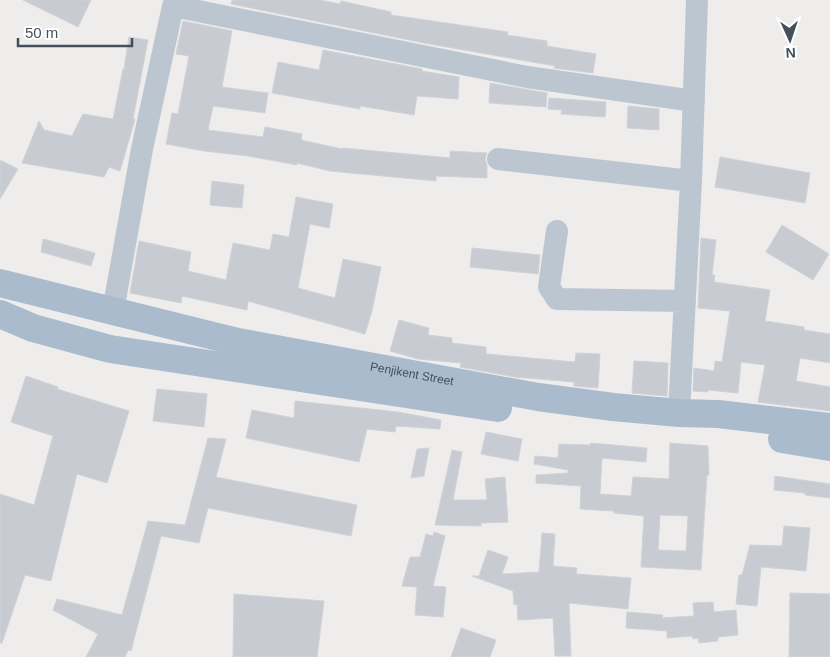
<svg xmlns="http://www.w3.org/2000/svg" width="830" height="657" font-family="Helvetica,sans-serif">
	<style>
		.building { fill: #c9cbd2; stroke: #d0d2d9; fill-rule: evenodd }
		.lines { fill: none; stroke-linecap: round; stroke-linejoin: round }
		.minor { stroke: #bcc6d0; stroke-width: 22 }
		.major { stroke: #aabbcd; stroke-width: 28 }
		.labels { text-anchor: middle; stroke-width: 4; stroke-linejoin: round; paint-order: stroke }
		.street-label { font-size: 12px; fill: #444f5b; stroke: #fff }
	</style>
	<rect width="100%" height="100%" fill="#efecec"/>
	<path class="building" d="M23,0H91L78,27Z
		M232,0H320L340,4L341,1L391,12V15L508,32L507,35L547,41V46L596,54L593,73L554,68L555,66L424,43L231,4Z
		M183,21L232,31L222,87L268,93L265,113L213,106L208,130L263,137L265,127L302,134L301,140L342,149L343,148L450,158V151L487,153L485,158L487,166V178L436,176V181L330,171L297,163V165L248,156L204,151L166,144L172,113L178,114L189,56L176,54Z
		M129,37L148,40L133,119H135L120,171L109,167L104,177L22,163L39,121L44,130L72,136L83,114L113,119L123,69H124Z
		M323,50L422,69V71L459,77L458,99L417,96L414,115L360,106V109L272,93L278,62L319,70Z
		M490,83L547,93L546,107L489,103Z
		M549,98L606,102L605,117L561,114L562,110L548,109Z
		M628,106L659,109V130L627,128Z
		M720,157L810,173L805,203L715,187Z
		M0,160L18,169L0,199Z
		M212,181L244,185L242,208L210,205Z
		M296,197L333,204L329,228L310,224L298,288L335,298L343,259L381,267L372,311L365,334L248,301L247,310L182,296L181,303L130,293L139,241L191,252L188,271L226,280L233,243L270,250L273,234L289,237Z
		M782,225L829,254L813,280L766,252Z
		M701,238L716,240L712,275H715L714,282L770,290L765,321L804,327V330L830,334V363L800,358L796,381L830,387V411L758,402L765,365L741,362L738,393L708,390V392L693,391L694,368L714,371L715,361L722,362L730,311L698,308Z
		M43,239L95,253L91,266L41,252Z
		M472,248L540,255L538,274L470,267Z
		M399,320L429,328L428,335L452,338V343L486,347V354L575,362L576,353L600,354L598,388L574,386V382L515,377L460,367L461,363L418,359L390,351Z
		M634,361L668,363L667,396L632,393Z
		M26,376L58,387L57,389L129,411L107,483L77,474L51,581L25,575L2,643H0V494L34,505L53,436L11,422Z
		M157,389L207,394L204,427L153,421Z
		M295,401L398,412L441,420L440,429L396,426L395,432L367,429L359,462L246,438L252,410L294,418Z
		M486,432L522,439L518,461L481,454Z
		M208,438L226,439L216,477L357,505L351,536L208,508L199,543L161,536L131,651L128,650L125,657H86L98,634L53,610L57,599L122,615L148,521L185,525Z
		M591,443L647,448L646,462L602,458L600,494L631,496L633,477L669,479L670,443L708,446L709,475H707L701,570L641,567L644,516L614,513V511L580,509L581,486L536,483V475L568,473V470L534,464L535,456L558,458L559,444L590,445ZM660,515L688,516L686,551L658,550Z
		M429,448L424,476L411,478L417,449Z
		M452,450L462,452L453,500H487L485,479L505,477L508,522L481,523V526L435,525Z
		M775,476L830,484V498L805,495V493L774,490Z
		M784,526L810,528L806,571L761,567L757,606L736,604L739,575H742L750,545L782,546Z
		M434,532L445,536L433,586L446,587L443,617L415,615L417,587L402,586L410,557H420L426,534L433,536Z
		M542,533L555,534L553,566L577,568L576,574L631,578L628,609L569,603L571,656H555L553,618L518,620L517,604L514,605L513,591L472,576H479L488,550L508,557L502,574L539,572Z
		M790,593L830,594V657H789Z
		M234,594L324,601L317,657H233Z
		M713,602L714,612L736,610L738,635L718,637V641L699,643L698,638L693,639L692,636L667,638V631L626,628L627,612L663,615L662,618L694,616L693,603Z
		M461,628L496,640L490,657H451Z"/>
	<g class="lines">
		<path class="minor" d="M498,159L691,181
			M557,231L549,287L557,299L685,301
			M113,311L142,149L173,6L527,77L694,101
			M679,413L691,181L697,0"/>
		<g class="major">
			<path id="s1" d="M0,283L238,342L538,397L613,407L679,413L718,414L830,427"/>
			<path d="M0,314L33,328L110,349L498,408"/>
			<path d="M782,439L830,447"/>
		</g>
	</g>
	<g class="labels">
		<g class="street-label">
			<text dy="4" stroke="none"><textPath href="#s1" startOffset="422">Penjikent Street</textPath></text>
		</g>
	</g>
	<g transform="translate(790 40) rotate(177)" stroke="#ffffff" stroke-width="4" paint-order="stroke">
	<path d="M0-4L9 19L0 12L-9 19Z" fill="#444f5b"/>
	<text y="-8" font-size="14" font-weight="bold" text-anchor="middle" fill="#444f5b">N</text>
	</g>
	<path d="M18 38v8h114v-8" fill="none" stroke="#444f5b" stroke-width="2.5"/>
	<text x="25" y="38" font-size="15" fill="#444f5b" stroke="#ffffff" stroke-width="4" paint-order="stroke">50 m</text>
</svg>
